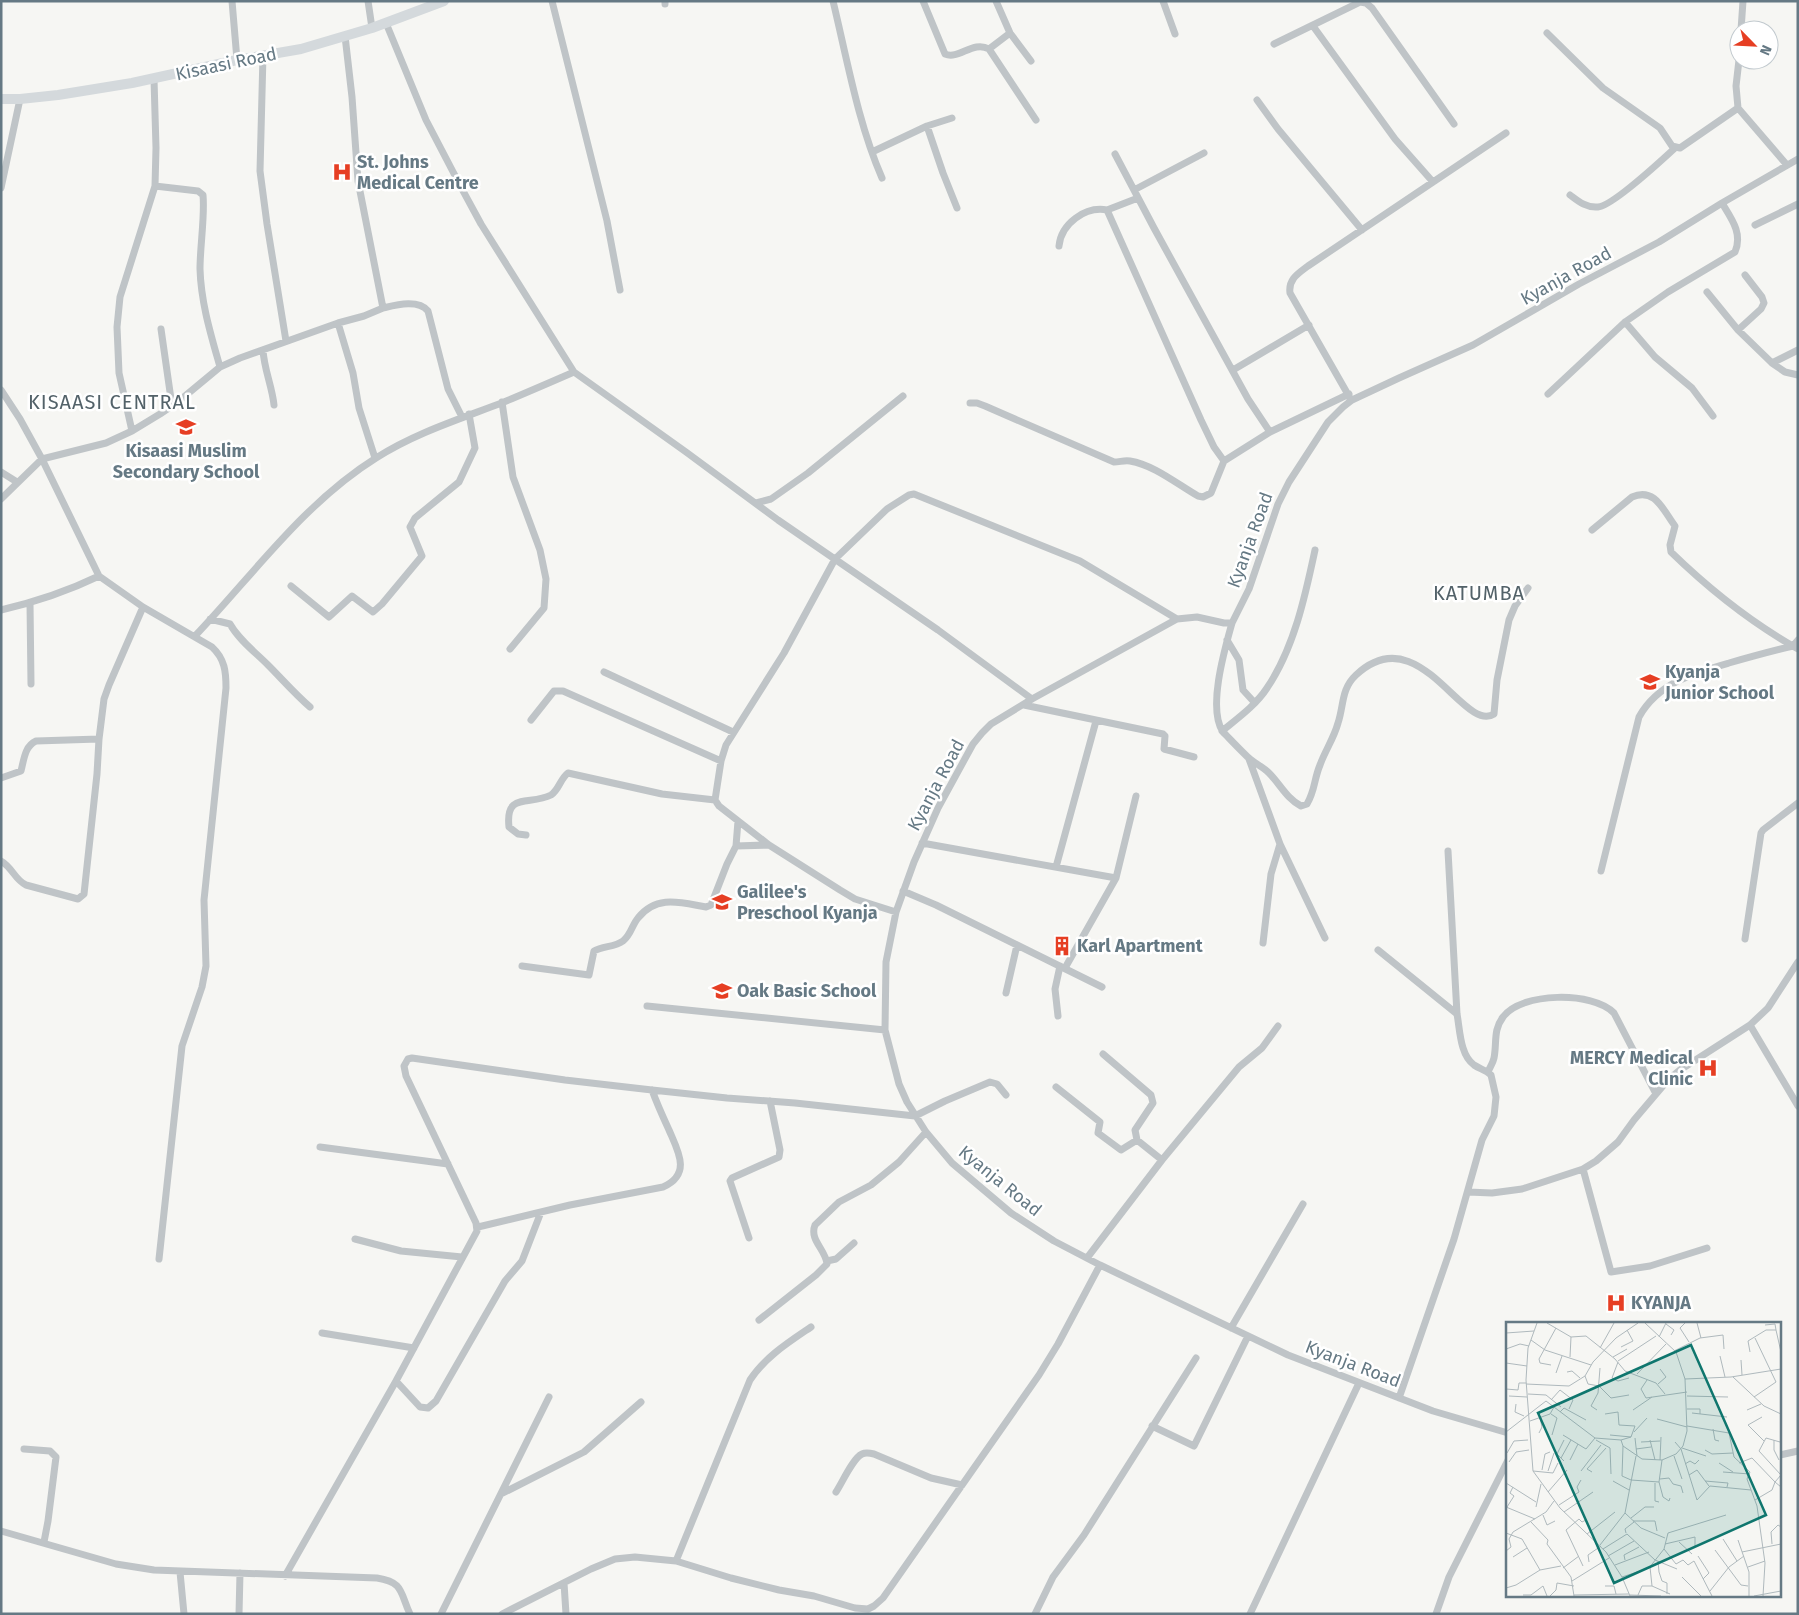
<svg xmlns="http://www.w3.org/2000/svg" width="1799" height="1615" font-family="'Fira Sans',sans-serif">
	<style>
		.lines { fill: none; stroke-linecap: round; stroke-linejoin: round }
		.street { stroke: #bfc4c7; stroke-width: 7 }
		.secondary { stroke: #d4d9dc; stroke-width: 10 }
		.labels { text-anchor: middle; stroke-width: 5; stroke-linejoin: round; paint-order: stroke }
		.street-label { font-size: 18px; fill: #657984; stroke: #fff }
		.poi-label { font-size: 18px; font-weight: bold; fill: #657984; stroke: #fff; text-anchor: start }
		.quarter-label { font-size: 20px; letter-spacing: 1px; fill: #536269; stroke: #fff }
		.inset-road { fill: none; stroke: #afb9bd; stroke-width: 1 }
		.view { fill: #0f766e; fill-opacity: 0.15; stroke: #0f766e; stroke-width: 2.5 }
		.inset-edge { fill: none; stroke: #657984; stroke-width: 2.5 }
	</style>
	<rect width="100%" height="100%" fill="#f6f6f3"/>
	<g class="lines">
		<path class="street" d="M232,1L237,60
			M368,1L372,28
			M552,1L607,221L620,290
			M665,1V4
			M833,1C847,59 858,123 882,178
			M923,1L945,54C959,60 973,40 989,49L1036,120
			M996,1L1010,33L1031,61
			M1163,1L1175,34
			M386,23L426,120L462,189L481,224L574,372L686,452L778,520L938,630L1032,699
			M1313,26L1395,139L1433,182
			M1741,30L1743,1
			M1547,33L1603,88L1660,128L1672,146L1680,148L1738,108
			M1274,44L1360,2L1366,3L1372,8L1454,124
			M989,49L1010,33
			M263,55L260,171L267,224L286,341
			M1739,60L1736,86L1738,108L1787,165
			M1257,100L1278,129L1362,230
			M927,126L943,173L957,208
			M872,152L927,126L952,118
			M1115,154L1154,228L1248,399L1270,432
			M155,186L198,191L203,195C205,216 200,246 200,269C201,303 211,335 220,367
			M1,188L20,99
			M1134,190L1204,153
			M1570,195C1578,201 1586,208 1598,207C1612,206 1662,160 1675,148
			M1107,210L1138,198
			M1755,225L1798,204
			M1059,246C1061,224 1085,206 1107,210L1201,420L1214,447L1224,461
			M1707,292L1738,330L1772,363L1798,350
			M383,308C396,305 418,299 428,311L448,389L462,417
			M1625,322L1655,357L1692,388L1713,416
			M338,323L353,373L359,408L375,458
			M161,329L172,406
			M1738,330L1761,309L1764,303L1762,297L1745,275
			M263,350C264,369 272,386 274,405
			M1772,363L1785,372L1798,375
			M1233,370L1309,325
			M1,390L20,419L42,459L99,576L143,607L212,647C225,659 226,672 226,688L204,900L206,966L202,987L182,1046L159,1259
			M1548,394L1625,322L1668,292L1735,252C1743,233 1731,218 1722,203
			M1350,398L1290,293C1288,279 1299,273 1308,266L1506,133
			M502,402L513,477L540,550L546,579L544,608L510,649
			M970,403H977L985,406L1114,462C1120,462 1124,460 1130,461C1154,465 1177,484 1198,496L1203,497L1211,493L1224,461L1270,432L1349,394
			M132,431L119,373L117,327L120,297L155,186L156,148L154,79
			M1,472L17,482
			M1,499L42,459L106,443L132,431L160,414L179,401L220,367L240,358L338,323L364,316L383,308L358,181L352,97L345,36
			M756,503L771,499L808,473L903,396
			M1592,530L1632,497C1655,487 1663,510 1675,526L1670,545L1671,552C1709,589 1752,623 1798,649
			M291,586L329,617L352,596L373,612L382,604L422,556L410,527L415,518L459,482L475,448L469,414
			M30,603L31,684
			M1,610C35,602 68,591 99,576
			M210,619L230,624C239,640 255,652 268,665C282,679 295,694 310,707
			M1232,623C1225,648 1207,709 1223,732C1228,737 1245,755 1250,759C1256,764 1263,767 1269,773C1280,784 1287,799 1301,806L1307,804C1315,791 1314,779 1320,765C1325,751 1334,738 1338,723C1344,705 1341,689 1356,675C1419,616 1463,734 1494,714L1497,680L1509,620L1515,606L1528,588
			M195,636C252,576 304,503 376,458C415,433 460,419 504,402C528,392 551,382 574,372
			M1227,640L1239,660L1243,690L1254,702
			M604,672L733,732
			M1024,705L1163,734L1165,736L1164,749L1194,757
			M531,720L554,691H563L721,761
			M1222,731C1238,718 1256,705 1267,688C1294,648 1305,597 1315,550
			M1249,759L1280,844L1325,938
			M1,778L21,771C24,759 25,746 36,741L99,739
			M526,835L518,834L509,827C505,791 530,806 551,795C559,790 560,779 568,773L662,794L715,800
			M922,843L1116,878
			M736,846L768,845
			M1,861C12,867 15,880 26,885L78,899L84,894L97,774L99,739L104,699L109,685L143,607
			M1056,867L1096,721
			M1601,871L1639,717C1658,683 1694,673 1729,663C1750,657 1772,651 1793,646L1798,640
			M903,891L936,905L1102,987
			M896,912L855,899L840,890L769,845L719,806L715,800L721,761L726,745L784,653L835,559L887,509L909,495L914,494L1080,561L1177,619
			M1745,939L1761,833L1763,830L1798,803
			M1263,943L1271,874L1280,844
			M1378,950L1457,1014
			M522,966L589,975L594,951C603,946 615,947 623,941C631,935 632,925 638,918C657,894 682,903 706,907L711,905L727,864L736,846L738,821
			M1065,968L1116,878L1136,796
			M1006,993L1017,945
			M647,1006L885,1030
			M1058,1016L1055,989L1060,966
			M1750,1025L1798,1106
			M1103,1054L1151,1095L1153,1103L1135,1130L1137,1140
			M1488,1072C1490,1067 1493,1063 1494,1058C1497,1043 1493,1030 1503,1017C1521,992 1593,991 1614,1013L1656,1094
			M1056,1087L1100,1122L1098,1133L1121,1150L1137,1140L1162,1160
			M320,1147L448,1164
			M1583,1169L1611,1272L1650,1266L1707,1248
			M1468,1192L1492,1193L1522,1189L1583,1169L1596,1161L1618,1142L1634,1120L1668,1080L1680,1070L1750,1025L1768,1008L1798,962
			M478,1227L570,1205L663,1187C692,1174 678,1151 669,1130C663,1117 657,1104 652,1090
			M749,1238L730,1181L732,1178L779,1157L780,1150L770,1101
			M355,1239L401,1251L462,1257
			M1087,1258L1162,1160L1239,1067L1262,1048L1278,1026
			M827,1261L836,1259L854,1243
			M759,1320L816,1275L827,1264C826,1250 809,1240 815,1225L839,1202L871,1185L899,1162L926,1132
			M1231,1328L1303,1204
			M322,1333L414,1348
			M396,1381L420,1407L428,1408L436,1401L505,1281L522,1261L541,1212
			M1399,1398L1454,1239L1482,1140L1494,1116L1496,1097L1491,1075C1486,1070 1480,1069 1474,1065C1460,1055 1460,1030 1457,1014L1448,851
			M1152,1426L1194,1446L1248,1336
			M1508,1433L1433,1411L1288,1355L1100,1265L1054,1241L1011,1213L952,1163L926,1132L907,1102L899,1084L885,1030L886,962L896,912L914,862L938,808L973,744L982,733L991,724L1032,699L1177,619L1197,617L1224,623H1232L1249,589L1278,504L1289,482L1328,422L1343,407L1352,400L1399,378L1473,345L1579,284L1659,242L1722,203L1798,159
			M24,1449L50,1451L56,1457L48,1521L44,1542
			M1780,1455L1798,1451
			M836,1492C842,1483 853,1458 862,1454C866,1452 870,1453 874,1454L931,1478L962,1485
			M501,1494L584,1452L641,1402
			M1,1531L116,1564L154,1570L377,1578C404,1582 400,1593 410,1614
			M676,1561L750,1380C765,1357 789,1342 811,1327
			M180,1572L184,1614
			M285,1576L396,1381L477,1231L476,1223L406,1076L404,1066L408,1059L412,1058L565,1080L652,1090L727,1098L795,1103L915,1116L945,1101L990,1082L997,1084L1006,1095
			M564,1583L566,1614
			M239,1614L240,1573
			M441,1614L549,1397
			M502,1614L591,1569L615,1559L635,1557L676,1561L731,1578L779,1590L814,1596L855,1608L868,1609L874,1606L883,1598L1039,1375L1058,1344L1100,1265
			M1035,1614L1053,1577L1084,1535L1196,1358
			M1250,1614L1359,1383
			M1436,1614L1449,1577L1508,1460"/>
		<path class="secondary" d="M1,99H20L58,95L132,83L237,60L301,49L372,28L444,1"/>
	</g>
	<defs>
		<symbol id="hospital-bare" viewBox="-9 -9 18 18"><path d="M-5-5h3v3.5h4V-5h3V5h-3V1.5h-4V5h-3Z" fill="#e63e23" stroke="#fff" stroke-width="2.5" paint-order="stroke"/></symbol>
		<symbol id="school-bare" viewBox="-9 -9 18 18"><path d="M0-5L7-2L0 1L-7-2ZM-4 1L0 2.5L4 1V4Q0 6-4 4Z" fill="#e63e23" stroke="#fff" stroke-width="2.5" paint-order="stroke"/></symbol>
		<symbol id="building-bare" viewBox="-9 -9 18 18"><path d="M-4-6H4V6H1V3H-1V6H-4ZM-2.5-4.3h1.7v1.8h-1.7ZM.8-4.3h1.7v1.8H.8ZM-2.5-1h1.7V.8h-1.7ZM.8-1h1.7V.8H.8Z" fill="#e63e23" stroke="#fff" stroke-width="2.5" paint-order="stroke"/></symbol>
	</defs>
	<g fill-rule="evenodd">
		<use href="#hospital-bare" x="328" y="158" width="28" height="28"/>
		<use href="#school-bare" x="172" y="413" width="28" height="28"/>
		<use href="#school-bare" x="1636" y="668" width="28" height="28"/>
		<use href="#school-bare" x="708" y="888" width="28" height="28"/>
		<use href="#building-bare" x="1048" y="932" width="28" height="28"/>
		<use href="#school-bare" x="708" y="977" width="28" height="28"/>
		<use href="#hospital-bare" x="1694" y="1054" width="28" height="28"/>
		<use href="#hospital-bare" x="1602" y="1289" width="28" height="28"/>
	</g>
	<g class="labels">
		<g class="street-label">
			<text transform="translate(226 64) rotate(-12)" y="6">Kisaasi Road</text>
			<text transform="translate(1566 276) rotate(-29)" y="6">Kyanja Road</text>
			<text transform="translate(1250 540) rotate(-70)" y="6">Kyanja Road</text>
			<text transform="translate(936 785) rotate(-62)" y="6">Kyanja Road</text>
			<text transform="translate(1000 1181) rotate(39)" y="6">Kyanja Road</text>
			<text transform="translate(1353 1364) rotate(21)" y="6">Kyanja Road</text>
		</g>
		<g class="poi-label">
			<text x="357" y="168">St. Johns<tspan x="357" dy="21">Medical Centre</tspan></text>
			<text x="186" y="457" text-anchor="middle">Kisaasi Muslim<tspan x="186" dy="21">Secondary School</tspan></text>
			<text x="1665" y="678">Kyanja<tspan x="1665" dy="21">Junior School</tspan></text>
			<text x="737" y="898">Galilee's<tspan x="737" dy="21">Preschool Kyanja</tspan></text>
			<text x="1077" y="952">Karl Apartment</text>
			<text x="737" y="997">Oak Basic School</text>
			<text x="1693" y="1064" text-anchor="end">MERCY Medical<tspan x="1693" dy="21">Clinic</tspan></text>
			<text x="1631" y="1309">KYANJA</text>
		</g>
		<g class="quarter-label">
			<text x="112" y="409">KISAASI CENTRAL</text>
			<text x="1479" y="600">KATUMBA</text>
		</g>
	</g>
	<g transform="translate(1506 1322)">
		<rect width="275" height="275" fill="#f6f6f3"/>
		<path class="inset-road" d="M31,1L22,26L20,58L27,149L54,186L100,230L116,255L124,274M41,1L65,15L80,14L109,37L119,49L150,61L159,72M179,1L174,6L183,20M191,1L195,16M160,2L168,8L165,13M259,3L269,2L270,8M0,11L28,9M153,15L160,1M25,18L39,28L85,43M115,25L127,19L121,8M94,26L108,1M0,27L14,22L23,24M168,29L194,16L217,13L218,27M244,30L242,19L260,8H270L275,30M214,34L219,55M64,35L65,15M107,35L121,27M235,38L236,53M112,39L150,14M112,40L106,56L112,59L123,56M0,41L21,44M45,43L34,41L33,37L50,6M61,50L66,49L74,56M50,51L56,34M131,52L160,22M79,54L82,62L93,64L105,76L123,73M227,55L258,84L275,92M179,57L225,55L275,47M141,58L135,67L140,76L181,70M20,62L63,64L79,54L87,40L110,16L132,1M152,62L160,55L154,47M0,67L12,68L13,61H20M22,72L40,73L55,85M3,74L21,75M181,74L222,75M248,75L270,60L249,16M45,78L54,68L67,78L63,87M10,82L9,90L18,94M181,87H194V92M91,88L85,84L92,71L94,46M127,88L146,75M241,88L255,82M54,90L58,86L80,98M186,91L221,95M45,92L51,96L46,113M99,92L112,90L113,103L129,104L125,115L115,118M256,95L242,103L258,119M151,97L181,105M24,99L44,92L48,85M181,104L223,111L228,135L244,150L241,157L251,184L259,241L257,274M207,107L209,118L213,119M0,110L40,79L89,116L115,118L117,124L136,137L156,138L170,132L177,124L181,109L179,57L170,30L139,1M128,110L141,96M33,111L36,105L34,96M57,113L80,127L89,116M104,113L125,115M129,116L131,134M58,118L51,132L58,139M90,118L104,126L105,152M144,118L149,138M268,118V128L273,138M135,120L154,119M169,120L175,127L191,178L204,164L245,168M274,120L260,116L253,129L275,153M117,124L116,154L125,158L153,160L156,138M176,126L200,134M130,127L145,125M199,128L206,132L227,131M1,131L8,119L22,118M168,134L176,157M55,136L65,118M64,138L72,122M154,138L155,115M3,140L10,130L23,128M213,141L227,150M233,141L246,136L269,160L266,168L249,178M179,142L184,139L189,142L193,138M36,148L39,132L44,130M27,149L47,151L52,141M42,149L48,131M75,149L95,123M86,150L81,147L100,126M217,150L244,152M183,153L191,148L203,164M275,153L269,160L275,165M154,157L163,156L167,162L175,164L177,171M107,159L123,168M199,159L222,161L221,165M153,160L157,175L163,179L164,176M0,161L30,180M149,161V179L153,180M42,170L61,148M53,183L73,170L71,165L75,158M0,185L29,197M1,185L8,174L4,171L7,165M30,185L35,162M58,190L87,170M119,191L135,206L159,216M37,193L41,203L49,199M125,196L139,185H148M127,199H149L151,209M25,200L42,218L41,222L65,255L68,274M0,211L16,217L34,248M120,211L119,207L128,200M81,212L109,190M217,217L231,239M232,218L243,250V274M173,220L186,232M159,222L189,215V225M266,222L265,210L272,203L275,205M94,223L119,191L130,134M97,227L121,212L149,238L171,247M158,227L170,242L177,238L182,243L188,239L206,274M209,228L235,263L242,264M0,229L5,225L3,217L7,210L40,190L48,179M236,230L275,222M102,234L128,219M192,234L203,251L197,257M7,235L21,226M119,238L118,233L133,225M152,239L153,250L156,259L161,261V272M83,240L82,233L95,224M109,243L143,230M77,244L60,208L73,197L76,200L80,198M144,245L146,264M242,245L259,239M57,246L73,234M116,255L143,246L158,227L162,211L220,193M176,255L195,274M66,259L103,236M99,264H108L110,272M0,266L10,263L34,248L55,244M204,269L223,245L238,234M17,273H25L37,264L41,274M68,273L123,272M124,273L155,274M132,273L136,264H146L164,272M44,274L50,268L51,261L68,264M248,274L275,269"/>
		<path class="view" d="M185,23L260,193L108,261L32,91Z"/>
		<rect width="275" height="275" class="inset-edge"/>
	</g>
	<rect width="1799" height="1615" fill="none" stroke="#657984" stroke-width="5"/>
	<g transform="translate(1754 45) rotate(114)"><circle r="24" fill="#ffffff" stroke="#c1c9ce"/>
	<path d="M0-4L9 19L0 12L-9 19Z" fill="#e63e23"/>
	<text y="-8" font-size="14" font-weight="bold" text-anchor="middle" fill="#657984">N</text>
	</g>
</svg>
